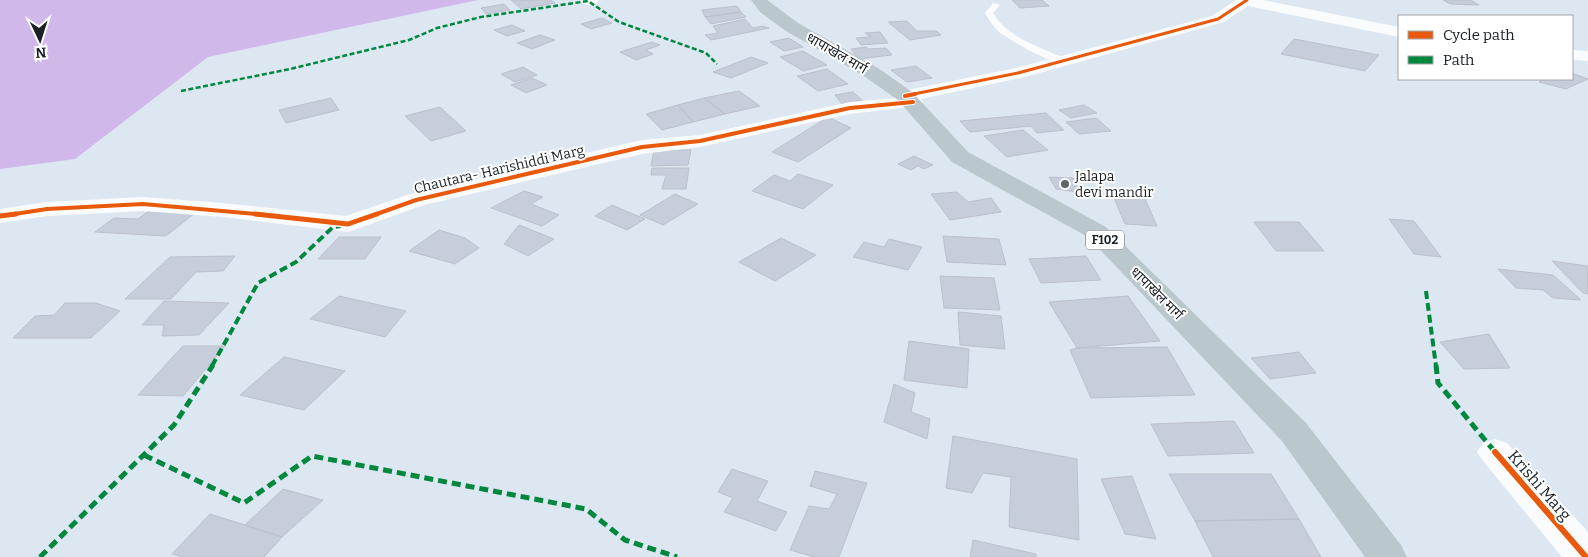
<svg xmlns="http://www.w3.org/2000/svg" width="1588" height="557" font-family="Bitter,'Noto Sans Devanagari',serif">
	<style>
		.forest { fill: #d0b8eb }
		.building { fill: #c6cddb; stroke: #bcc1cb }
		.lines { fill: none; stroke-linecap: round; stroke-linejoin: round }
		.lane { fill: #fafbfd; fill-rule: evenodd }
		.street { fill: #fafbfd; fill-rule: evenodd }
		.primary { fill: #bac7cc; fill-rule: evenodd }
		.quiet-far2 { stroke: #00873e; stroke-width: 2.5; stroke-dasharray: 5 2.5; stroke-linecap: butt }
		.quiet-far1 { stroke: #00873e; stroke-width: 4; stroke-dasharray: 8 4; stroke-linecap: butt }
		.quiet { stroke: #00873e; stroke-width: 5; stroke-dasharray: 9 5; stroke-linecap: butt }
		.cycleway-far3-casing { stroke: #fff; stroke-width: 5 }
		.cycleway-far2-casing { stroke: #fff; stroke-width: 6 }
		.cycleway-far1-casing { stroke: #fff; stroke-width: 8 }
		.cycleway-casing { stroke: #fff; stroke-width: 9 }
		.cycleway-far3 { stroke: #e8590c; stroke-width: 3 }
		.cycleway-far2 { stroke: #e8590c; stroke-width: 4 }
		.cycleway-far1 { stroke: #e8590c; stroke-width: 5 }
		.cycleway { stroke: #e8590c; stroke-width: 6 }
		.poi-dot { fill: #5d666d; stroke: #fff; stroke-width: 2 }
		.labels { text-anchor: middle; stroke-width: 4; stroke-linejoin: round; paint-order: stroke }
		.shield { fill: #fff; stroke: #5e6367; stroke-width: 1 }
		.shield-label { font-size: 12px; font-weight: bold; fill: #192026 }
		.street-label { font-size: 14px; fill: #192026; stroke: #fff }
		.poi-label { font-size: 14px; fill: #192026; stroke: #fff; text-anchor: start }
		.near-street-label { font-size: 16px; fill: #192026; stroke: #fff }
	</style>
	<rect width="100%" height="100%" fill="#dce7f2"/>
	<path class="forest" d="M0,0H478L208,57L75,159L0,169Z"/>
	<path class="building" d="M511,0H551L555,3L521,9Z
		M1012,0H1042L1049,6L1020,8Z
		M1443,0H1471L1479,5L1450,4Z
		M504,4L510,10L486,14L481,8Z
		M737,6L741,12L705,17L702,10Z
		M741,12L746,17L711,24L705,17Z
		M602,18L612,23L591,29L581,24Z
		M745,19L753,28L762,26L769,28L711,40L705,35L718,33L713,26Z
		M907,21L917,31H936L941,35L910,40L888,22Z
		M512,25L525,31L507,36L494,30Z
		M880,32L888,43L861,45L856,38L871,37L865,33Z
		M540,35L555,40L532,49L517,43Z
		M789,38L803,47L784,51L770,42Z
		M1294,39L1379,55L1365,71L1281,54Z
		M652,42L660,45L646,50L653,54L636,60L620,52Z
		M866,47L869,49L886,48L892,55L859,59L851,49Z
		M803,51L827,65L803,71L780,57Z
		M751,57L768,63L731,78L713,72Z
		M916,66L932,78L907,82L891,70Z
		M523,67L537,75L515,82L501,74Z
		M827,69L848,84L818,91L797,76Z
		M1572,73L1588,79L1566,89L1539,82L1544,79H1572Z
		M532,78L547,85L526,93L511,85Z
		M739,91L760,106L725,114L704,98Z
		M853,92L862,100L842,104L835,95Z
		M331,98L339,110L286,123L279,110Z
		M704,98L725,114L693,122L678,105Z
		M678,105L693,122L662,130L646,114Z
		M1084,105L1097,113L1071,118L1059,110Z
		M440,107L466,131L431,141L405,116Z
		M1046,113L1064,130L1037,133L1031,126L970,132L960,121Z
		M828,117L851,128L798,162L772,152Z
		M1096,118L1111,131L1079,134L1066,122Z
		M1023,130L1048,150L1007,157L984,136Z
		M654,150H691L688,165L651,166Z
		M914,156L933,165L924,169L918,166L911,170L898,164Z
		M652,168H689L686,189H662L666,175H651Z
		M798,174L833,185L803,209L752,191L774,175L790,181Z
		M1049,177L1073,178L1083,193L1056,189Z
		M524,191L543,197L531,204L559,215L542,226L491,208Z
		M1111,191L1142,192L1157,226L1125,224Z
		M957,192L968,202L991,198L1001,212L950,220L931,194Z
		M675,194L698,204L663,225L640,215Z
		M612,205L645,219L627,230L595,216Z
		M150,210L195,213L166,236L95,232L114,218L138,219Z
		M1389,219L1414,221L1441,257L1414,254Z
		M1254,222H1299L1324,251H1276Z
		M519,225L554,239L528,256L504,244Z
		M439,230L465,238L479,248L455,264L409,251Z
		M943,236L999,239L1006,265L947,262Z
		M339,237H381L365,259H318Z
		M781,238L816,255L775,281L739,262Z
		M889,239L922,247L908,270L853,257L864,242L884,247Z
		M235,256L223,271L196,272L171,299H125L170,257Z
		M1086,256L1101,280L1041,283L1029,259Z
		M1552,261L1588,266V294L1583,293Z
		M1498,269L1553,275L1581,300L1553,298L1543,290L1516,288Z
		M940,276L994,278L1000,310L944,308Z
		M339,296L406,311L385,337L310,319Z
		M1128,296L1160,341L1077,348L1049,302Z
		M164,301L229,303L199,335L162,336L164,325H142Z
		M65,303H96L120,311L91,338H13L35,316L54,315Z
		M958,312L1001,316L1005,349L960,345Z
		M1489,334L1510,368L1464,369L1440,342Z
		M909,341L969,349L967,388L904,380Z
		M183,346H225L183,396L138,395Z
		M1167,347L1195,395L1091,398L1070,350L1077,348Z
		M1299,352L1316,373L1270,379L1251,358Z
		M284,357L345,371L304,410L240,395Z
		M894,384L915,393L911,412L930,419L927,439L884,422Z
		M1234,421L1254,453L1168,456L1151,424Z
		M953,436L1077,459L1079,540L1009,527L1011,477L983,473L972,493L946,488Z
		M732,469L768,481L757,501L787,512L776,531L724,512L733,498L718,492Z
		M815,471L867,483L839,557H814L790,550L809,506L829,509L837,494L810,486Z
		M1169,474H1271L1299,519L1195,521Z
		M1132,476L1156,539L1125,534L1101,479Z
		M283,489L323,500L282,537L245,525Z
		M210,514L245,525L282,537L264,557H183L172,554Z
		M1299,519L1321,557H1213L1195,521Z
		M973,540L1036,554V557H970Z"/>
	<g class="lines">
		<path class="lane" d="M993,3L1000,5L993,13C1008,38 1042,48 1067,59V63C1054,66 1011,41 999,32C993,26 989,20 985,13Z"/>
		<path class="street" d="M581,0H599C595,6 589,6 583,4Z
			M1236,0H1263L1399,27V37L1248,6L1224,22L1025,77L921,99L923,102L920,106L850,114L700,147L642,154L424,205L348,232L223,217L143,211L47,216L0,223V209L47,202L143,197L223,203L346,216L407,195L642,140L700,135L850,102L896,98L898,92L1016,68L1212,16Z
			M1572,50L1588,51V61L1572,60Z
			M1495,439L1507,443L1588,532V557H1562L1483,461L1477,452L1483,443Z"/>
		<path class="primary" d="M751,0H767L798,23L878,68L912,92L968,152L1106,227L1306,423L1401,545L1407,557H1365L1282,441L1088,237L952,162L898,100L864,76L786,31L760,12Z"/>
		<path class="quiet-far2" d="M181,91L290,69L409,40L437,28L481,17L588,1L619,22L706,53L717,64"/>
		<path class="quiet-far1" d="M1426,291L1436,366
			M212,366L258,283L296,262L333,227L341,226"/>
		<path class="quiet" d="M1436,365L1438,383L1495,452
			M144,455L244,503L312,456L586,509L625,540L677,557
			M40,557L174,425L213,365"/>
		<defs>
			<path id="cycleway-far3" d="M909,95L1018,73L1218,19L1247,0"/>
			<path id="cycleway-far2" d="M905,96L915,94
				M8,215L47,209L143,204L266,215
				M374,215L416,200L642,147L700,141L850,108L913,102"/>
			<path id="cycleway-far1" d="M255,214L348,224L377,214
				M0,216L16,214"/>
			<path id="cycleway" d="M1495,452L1586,557"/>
		</defs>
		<use href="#cycleway-far3" class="cycleway-far3-casing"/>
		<use href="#cycleway-far2" class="cycleway-far2-casing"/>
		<use href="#cycleway-far1" class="cycleway-far1-casing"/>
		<use href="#cycleway" class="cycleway-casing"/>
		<use href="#cycleway-far3" class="cycleway-far3"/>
		<use href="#cycleway-far2" class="cycleway-far2"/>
		<use href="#cycleway-far1" class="cycleway-far1"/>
		<use href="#cycleway" class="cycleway"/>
	</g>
	<circle class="poi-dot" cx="1065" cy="184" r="5"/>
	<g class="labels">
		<rect class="shield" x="1086" y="230.5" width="38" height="19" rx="4"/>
		<g class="shield-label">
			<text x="1105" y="244">F102</text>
		</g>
		<g class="street-label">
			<text transform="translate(837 53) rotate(30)" y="5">धापाखेल मार्ग</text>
			<text transform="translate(499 169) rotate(-13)" y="5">Chautara- Harishiddi Marg</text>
			<text transform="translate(1157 293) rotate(45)" y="5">धापाखेल मार्ग</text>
		</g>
		<g class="poi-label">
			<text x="1075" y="181">Jalapa<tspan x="1075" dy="16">devi mandir</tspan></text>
		</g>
		<g class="near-street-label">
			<text transform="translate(1540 485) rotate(49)" y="6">Krishi Marg</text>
		</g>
	</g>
	<rect x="1398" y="15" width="175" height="65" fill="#ffffff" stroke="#a3a6a8"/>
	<rect x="1408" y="31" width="25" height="8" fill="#e8590c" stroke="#a3a6a8"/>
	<text x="1443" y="40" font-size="15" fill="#192026">Cycle path</text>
	<rect x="1408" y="56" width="25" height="8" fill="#00873e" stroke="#a3a6a8"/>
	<text x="1443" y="65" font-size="15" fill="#192026">Path</text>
	<g transform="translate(40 40) rotate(176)" stroke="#ffffff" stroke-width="4" paint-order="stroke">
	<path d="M0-4L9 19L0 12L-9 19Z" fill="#192026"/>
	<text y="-8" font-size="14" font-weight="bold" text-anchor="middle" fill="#192026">N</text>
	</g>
</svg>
